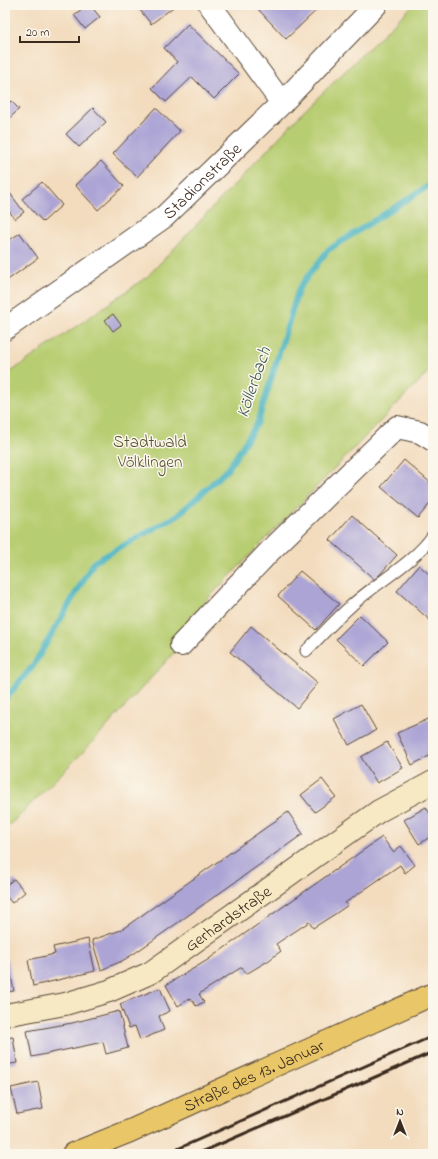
<svg xmlns="http://www.w3.org/2000/svg" width="438" height="1159" font-family="'Indie Flower',sans-serif">
	<style>
		.green { fill: #b7cd71; stroke: #797c48 }
		.lines { fill: none; stroke-linecap: round; stroke-linejoin: round }
		.stream { stroke: #42b1be; stroke-width: 6 }
		.building { fill: #aca4d5 }
		.lane-casing { stroke: #574536; stroke-width: 13 }
		.street-casing { stroke: #574536; stroke-width: 24 }
		.secondary-casing { stroke: #574536; stroke-width: 24 }
		.primary-casing { stroke: #574536; stroke-width: 24 }
		.lane { stroke: #fff; stroke-width: 11 }
		.street { stroke: #fff; stroke-width: 22 }
		.secondary { stroke: #f6e9c3; stroke-width: 22 }
		.primary { stroke: #e9c769; stroke-width: 22 }
		.rail { stroke: #3b2a1e; stroke-width: 3 }
		.labels { text-anchor: middle; stroke-width: 3; stroke-linejoin: round; paint-order: stroke }
		.street-label { font-size: 17px; fill: #3b2a1e; stroke: #fbf7ec }
		.park-label { font-size: 17px; fill: #5a5333; stroke: #fbf7ec }
		.water-label { font-size: 18px; font-style: italic; fill: #3d5956; stroke: #fbf7ec }
	</style>
	<rect width="100%" height="100%" fill="#fbf7ec"/>
	<filter id="ink" filterUnits="userSpaceOnUse"><feTurbulence type="fractalNoise" baseFrequency=".025" numOctaves="2"/><feDisplacementMap in="SourceGraphic" scale="8" xChannelSelector="R" yChannelSelector="G"/><feConvolveMatrix kernelMatrix="1 2 1 2 8 2 1 2 1" color-interpolation-filters="sRGB"/></filter>
	<filter id="wash" filterUnits="userSpaceOnUse"><feTurbulence type="fractalNoise" baseFrequency=".012" numOctaves="4" result="noise"/><feDisplacementMap in="SourceGraphic" scale="16" xChannelSelector="R" yChannelSelector="G"/><feGaussianBlur stdDeviation="0.9" result="paint"/><feColorMatrix in="noise" values="0 0 0 0 0 0 0 0 0 0 0 0 0 0 0 0 0 1.4 0 .05"/><feComposite in="paint" operator="in"/></filter>
	<g filter="url(#wash)">
		<rect width="100%" height="100%" fill="#f3dcbe"/>
		<path class="green" d="M413,5H433V367L189,618L181,645L90,745L15,820L5,828V376L147,277L303,112Z"/>
		<g class="lines">
			<path class="stream" d="M5,699L33,666L94,562L178,515L228,469L258,422L299,288L328,250L433,183"/>
		</g>
		<g id="blocks">
			<path class="building" d="M87,5H90L100,17L85,29L74,15Z
				M136,5H176L151,24Z
				M260,5H322L286,39L257,8Z
				M188,24L239,74L214,99L192,77L166,102L152,88L177,62L164,48Z
				M11,101L19,109L9,119L5,114V107Z
				M93,108L106,122L79,147L66,134Z
				M156,108L180,131L137,177L113,154Z
				M101,161L124,186L98,210L75,185Z
				M42,182L62,205L43,222L22,199Z
				M5,188H6L24,212L15,219L5,206Z
				M20,233L38,258L5,282V243Z
				M113,314L121,325L113,331L105,320Z
				M404,460L433,485V500L418,518L381,487Z
				M352,515L397,555L375,580L330,540Z
				M419,565L433,578V623L397,591Z
				M300,571L339,604L316,630L278,596Z
				M360,615L388,642L364,666L336,639Z
				M251,626L318,683L297,708L230,652Z
				M361,704L376,730L349,745L334,719Z
				M433,717V754L412,765L397,733Z
				M387,742L403,768L377,783L361,757Z
				M322,779L336,797L315,812L301,795Z
				M426,807L433,819V835L419,844L404,820Z
				M288,812L303,834L135,953L122,961L101,970L92,940L121,930Z
				M382,837L393,852L401,846L415,865L405,873L400,865L345,903L348,905L335,914L313,928L309,922L276,944L281,951L268,961L246,974L242,967L199,994L204,1002L196,1006L191,998L178,1006L166,985L206,961Z
				M14,879L25,892L12,903L5,895V886Z
				M88,939L95,971L33,986L28,960L55,954L53,947Z
				M5,960H8L14,991L5,992Z
				M160,988L170,1011L159,1016L164,1030L140,1040L135,1026L129,1028L120,1004Z
				M119,1011L128,1048L106,1054L103,1042L32,1057L27,1031L72,1023Z
				M13,1037L17,1063L5,1065V1038Z
				M38,1082L43,1109L17,1114L11,1088Z"/>
		</g>
	</g>
	<g filter="url(#ink)">
		<use href="#blocks" fill-opacity="0" stroke="#574536" stroke-width="1"/>
		<g class="lines">
			<defs>
				<path id="lane" d="M306,651C321,636 336,619 352,605C376,583 415,562 433,535"/>
				<g id="street">
					<path d="M210,5L282,103"/>
					<path id="s1" d="M5,329L164,217L282,103L376,5"/>
					<path d="M181,645L269,552L397,427L420,432L433,440"/>
				</g>
				<g id="secondary">
					<path id="s2" d="M5,1015L65,1004L109,991L150,973L379,811L433,782"/>
				</g>
				<g id="primary">
					<path id="s3" d="M73,1154L130,1131L433,994"/>
				</g>
			</defs>
			<use href="#lane" class="lane-casing"/>
			<use href="#street" class="street-casing"/>
			<use href="#secondary" class="secondary-casing"/>
			<use href="#primary" class="primary-casing"/>
			<use href="#lane" class="lane"/>
			<use href="#street" class="street"/>
			<use href="#secondary" class="secondary"/>
			<use href="#primary" class="primary"/>
			<path class="rail" d="M166,1154L433,1036
				M197,1154L433,1052"/>
		</g>
	</g>
	<g class="labels">
		<g class="street-label">
			<text dy="6" stroke="none"><textPath href="#s1" startOffset="247">Stadionstraße</textPath></text>
			<text dy="6" stroke="none"><textPath href="#s2" startOffset="247">Gerhardstraße</textPath></text>
			<text dy="6" stroke="none"><textPath href="#s3" startOffset="197">Straße des 13. Januar</textPath></text>
		</g>
		<g class="park-label">
			<text x="150" y="447">Stadtwald<tspan x="150" dy="20">Völklingen</tspan></text>
		</g>
		<g class="water-label">
			<text transform="translate(253 382) rotate(-71)" y="6">Köllerbach</text>
		</g>
	</g>
	<rect width="438" height="1159" fill="none" stroke="#fbf7ec" stroke-width="20"/>
	<g transform="translate(400 1121)" stroke="#fbf7ec" stroke-width="3" paint-order="stroke">
	<path d="M0-3L7 15L0 10L-7 15Z" fill="#3b2a1e"/>
	<text y="-6" font-size="11" font-weight="bold" text-anchor="middle" fill="#3b2a1e">N</text>
	</g>
	<path d="M20 36v6h59v-6" fill="none" stroke="#3b2a1e" stroke-width="2"/>
	<text x="26" y="36" font-size="12" fill="#3b2a1e" stroke="#fbf7ec" stroke-width="3" paint-order="stroke">20 m</text>
</svg>
